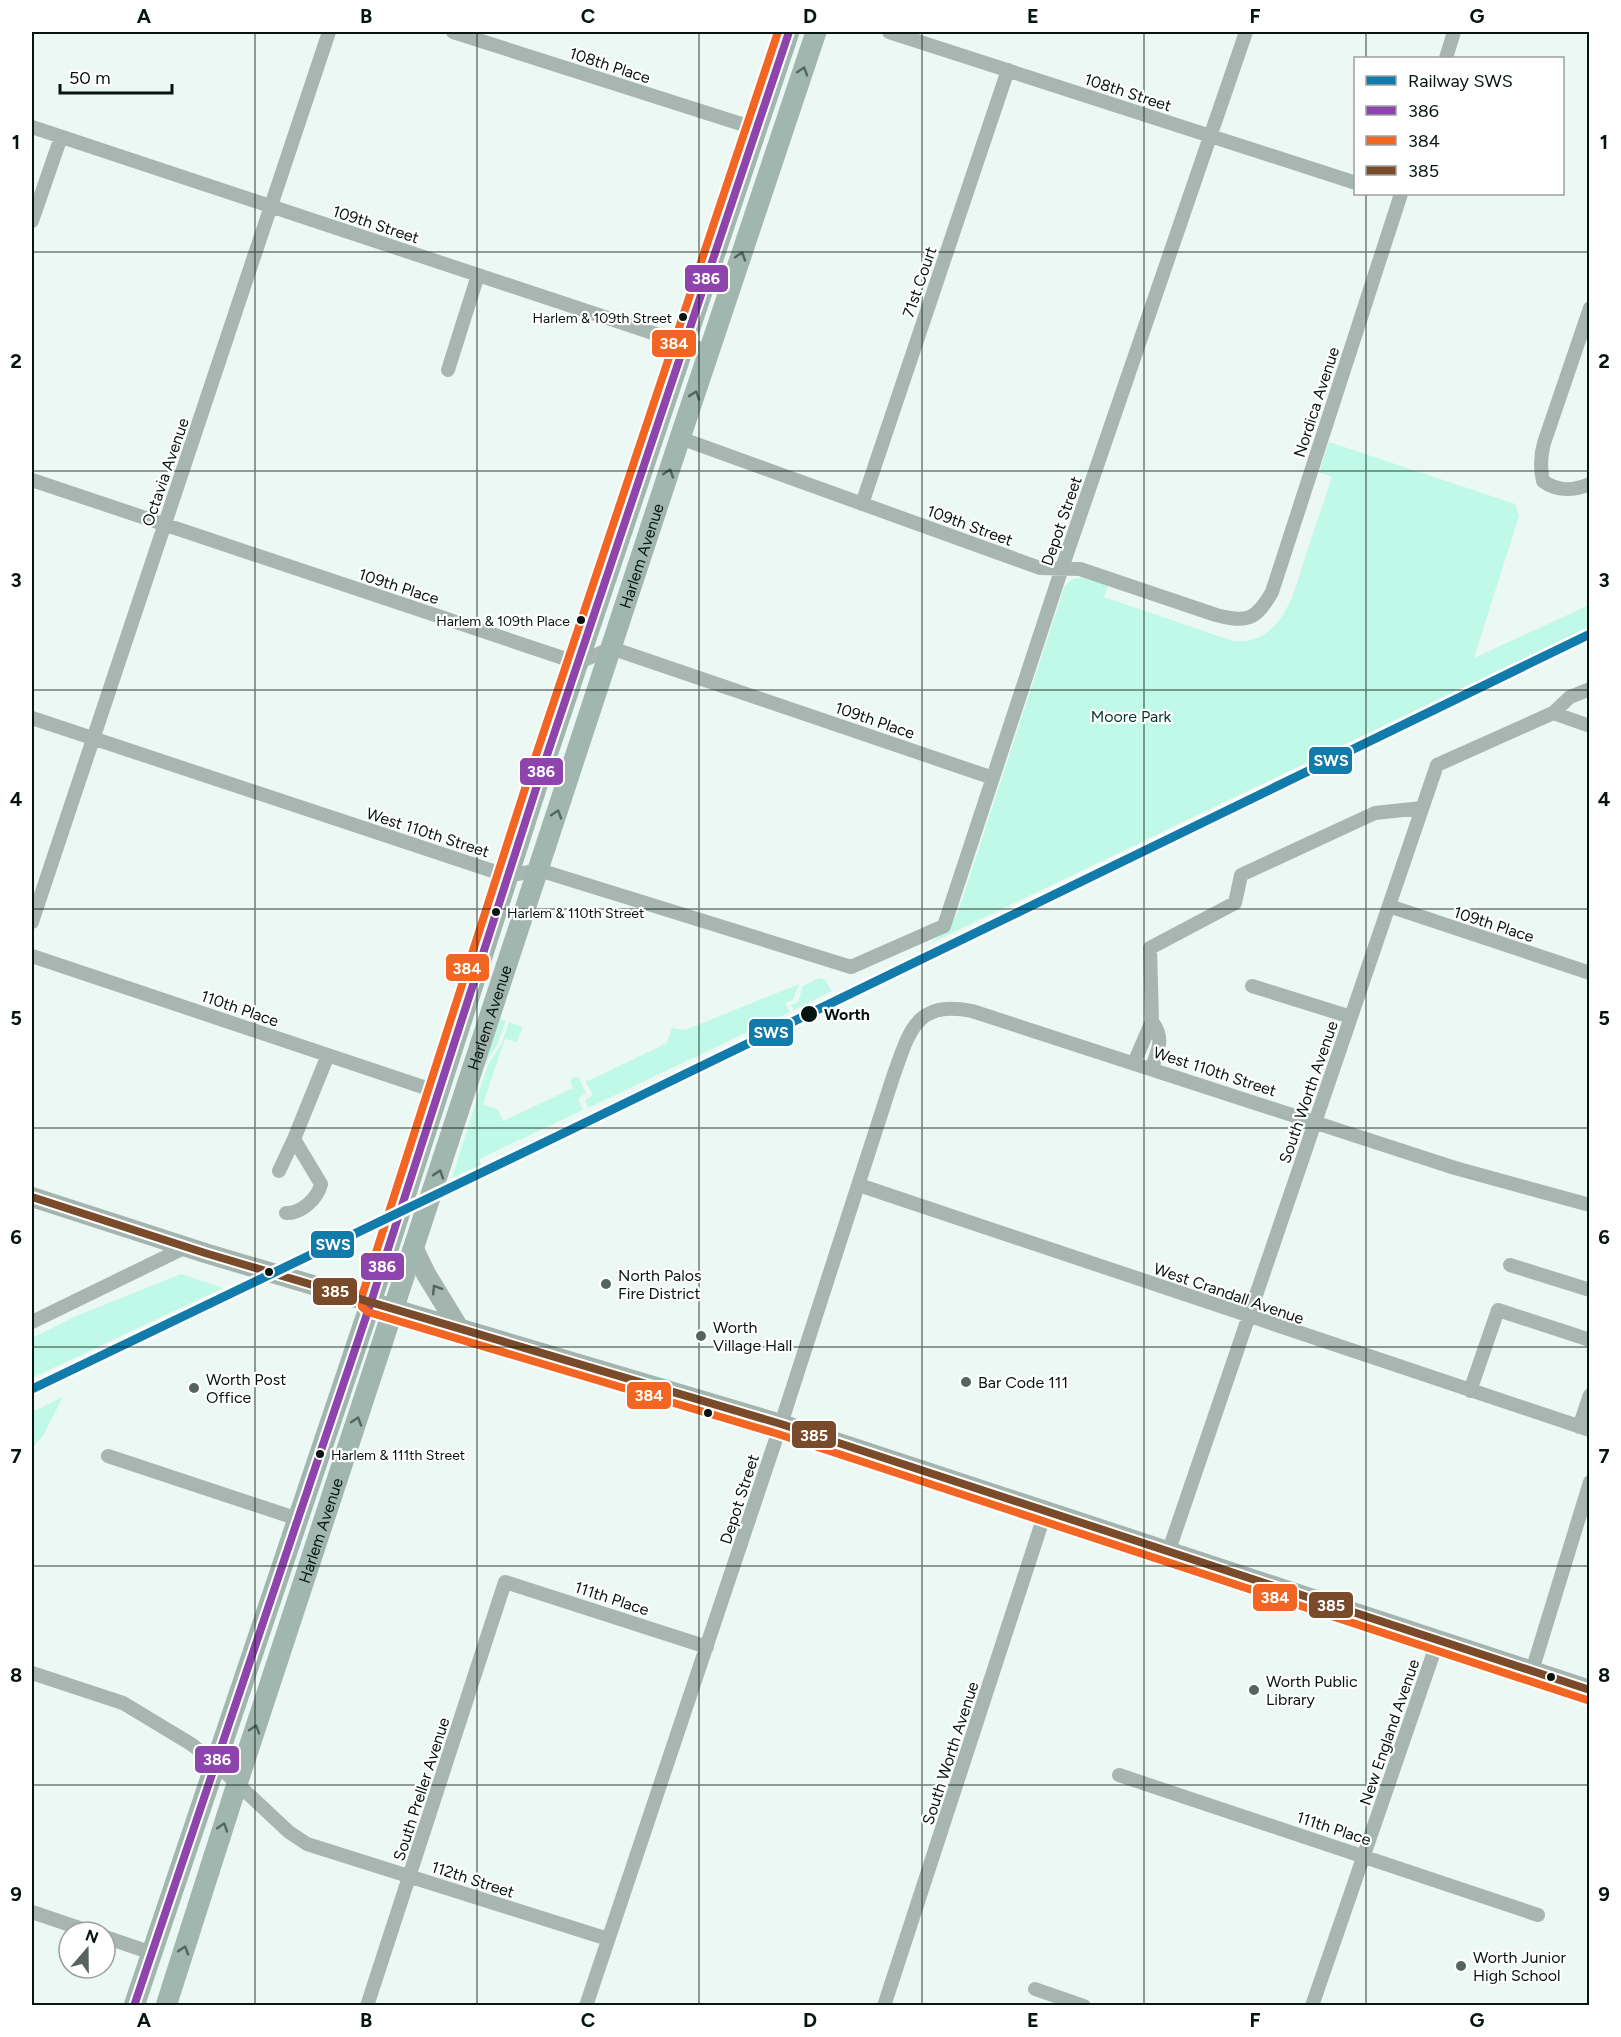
<svg xmlns="http://www.w3.org/2000/svg" width="1621" height="2037" font-family="Figtree,sans-serif">
	<style>
		.green { fill: #c0f9e7 }
		.lines { fill: none; stroke-linecap: round; stroke-linejoin: round }
		.minor { stroke: #a7b6b1; stroke-width: 14 }
		.secondary { stroke: #a3b5ae; stroke-width: 20 }
		.primary { stroke: #a2b6b0; stroke-width: 21 }
		.bus-1-casing { stroke: #fff; stroke-width: 12 }
		.bus-2-casing { stroke: #fff; stroke-width: 12 }
		.bus-3-casing { stroke: #fff; stroke-width: 12 }
		.bus-1 { stroke: #8e44ad; stroke-width: 8 }
		.bus-2 { stroke: #f26522; stroke-width: 8 }
		.bus-3 { stroke: #7a4b2a; stroke-width: 8 }
		.rail-1-casing { stroke: #fff; stroke-width: 14 }
		.rail-1 { stroke: #117bac; stroke-width: 9 }
		.oneway { stroke: #546660 }
		.oneway2 { stroke: #54655f }
		.grid { fill: none; stroke: #061510; stroke-width: 1.5; stroke-opacity: 0.55 }
		.bus-dot { fill: #061510; stroke: #fff; stroke-width: 2 }
		.poi-dot { fill: #566460; stroke: #fff; stroke-width: 2 }
		.labels { text-anchor: middle; stroke-width: 4.5; stroke-linejoin: round; paint-order: stroke }
		.bus-label { font-size: 14px; fill: #061510; stroke: #fff; text-anchor: end }
		.street-label { font-size: 16px; fill: #061510; stroke: #fff }
		.park-label { font-size: 16px; fill: #00392c; stroke: #fff }
		.stop-label { font-size: 16px; font-weight: bold; fill: #061510; stroke: #fff; text-anchor: start }
		.poi-label { font-size: 16px; fill: #061510; stroke: #fff; text-anchor: start }
		.line-badge { stroke: #fff; stroke-width: 2 }
		.badge-label { font-size: 16px; text-anchor: middle; font-weight: bold; fill: #fff }
		.neatline { fill: none; stroke: #061510; stroke-width: 2 }
		.grid-label { font-size: 20px; text-anchor: middle; font-weight: bold; fill: #061510 }
	</style>
	<rect width="100%" height="100%" fill="#ecf8f4"/>
	<path class="green" d="M1329,442L1515,504L1519,516L1474,658L1589,605V627L927,945C941,936 950,927 958,912L1064,588C1075,570 1091,580 1108,586L1104,597L1233,641C1284,646 1295,589 1307,551C1315,526 1324,502 1332,477L1319,472Z
		M819,978L825,980L832,991L794,1010L791,1005L798,1002L803,986Z
		M799,984L793,1000L785,1003L790,1012L588,1108L585,1100L593,1095L585,1080L588,1081L667,1043L672,1028L685,1030Z
		M500,1019L506,1021L497,1045L484,1066Z
		M509,1022L523,1027L517,1042L505,1039L483,1104L498,1110L503,1121L573,1088L570,1080L574,1077L579,1078L586,1093L578,1098L583,1110L479,1159L481,1165L452,1178L487,1067L502,1043Z
		M181,1274L223,1288L32,1378V1338L76,1316Z
		M63,1397L44,1434L32,1449V1412Z"/>
	<g class="lines">
		<path class="minor" d="M453,32L757,129
			M889,32L1356,183
			M1446,58L1454,32
			M32,127L710,352
			M32,221L61,137
			M1590,308L1544,443C1540,457 1540,468 1543,481C1558,492 1573,491 1590,484
			M448,370L478,275
			M680,438L1040,568L1080,569L1216,615C1247,623 1256,620 1272,592L1401,194
			M32,480L578,663L611,648L993,778
			M862,504L1008,70
			M1553,713L1590,726
			M32,718L508,876L539,870L851,967L944,926L1062,568L1246,32
			M1389,906L1590,973
			M32,922L329,32
			M32,956L438,1092
			M1252,986L1351,1017
			M1134,1063L1152,1021L1150,948L1235,903L1241,875L1375,813L1422,808
			M1152,1068C1158,1049 1165,1039 1152,1021
			M279,1171L294,1139L328,1055
			M859,1185L1590,1430
			M286,1213C301,1214 318,1198 321,1184L294,1139
			M1510,1265L1590,1290
			M32,1322L186,1247
			M1470,1391L1498,1310L1590,1340
			M1579,1427L1590,1395
			M108,1456L298,1519
			M1169,1550L1437,765L1553,713L1570,697L1590,689
			M1532,1671L1590,1482
			M32,1673L123,1703L191,1744L215,1763L289,1832L307,1844L608,1939
			M1119,1775L1538,1915
			M32,1912L91,1932
			M105,1937L152,1953
			M1035,1989L1084,2006
			M367,2006L505,1582L707,1647
			M586,2006L781,1424L893,1077C909,1033 915,999 972,1011L1455,1168L1590,1205
			M884,2006L1046,1510
			M1312,2006L1438,1640"/>
		<path class="secondary" d="M32,1197L205,1253L781,1424L1590,1690
			M414,1249L426,1274L459,1328"/>
		<g class="primary">
			<path d="M134,2006L371,1302L542,770L789,32"/>
			<path id="s1" d="M166,2006L237,1784L680,438L816,32"/>
		</g>
		<defs>
			<path id="bus-1" d="M134,2006L371,1302L542,770L789,32"/>
			<path id="bus-2" d="M778,32L532,767L361,1299L362,1307L368,1312L778,1434L1587,1700"/>
			<path id="bus-3" d="M32,1197L205,1253L781,1424L1590,1690"/>
		</defs>
		<use href="#bus-1" class="bus-1-casing"/>
		<use href="#bus-2" class="bus-2-casing"/>
		<use href="#bus-3" class="bus-3-casing"/>
		<use href="#bus-1" class="bus-1"/>
		<use href="#bus-2" class="bus-2"/>
		<use href="#bus-3" class="bus-3"/>
		<defs>
			<path id="rail-1" d="M32,1389L566,1132L1590,634"/>
		</defs>
		<use href="#rail-1" class="rail-1-casing"/>
		<use href="#rail-1" class="rail-1"/>
	</g>
	<defs><path id="oneway-chevron" d="M-2-3.5L2.5 0L-2 3.5" fill="none" stroke-width="1.6" stroke-linecap="round" stroke-linejoin="round" transform="scale(1.5)"/></defs>
	<g class="oneway">
		<use href="#oneway-chevron" transform="translate(803 71) rotate(-72)"/>
		<use href="#oneway-chevron" transform="translate(741 256) rotate(-72)"/>
		<use href="#oneway-chevron" transform="translate(695 395) rotate(-71)"/>
		<use href="#oneway-chevron" transform="translate(669 473) rotate(-72)"/>
		<use href="#oneway-chevron" transform="translate(557 814) rotate(-72)"/>
		<use href="#oneway-chevron" transform="translate(439 1174) rotate(-72)"/>
		<use href="#oneway-chevron" transform="translate(357 1421) rotate(-72)"/>
		<use href="#oneway-chevron" transform="translate(255 1729) rotate(-72)"/>
		<use href="#oneway-chevron" transform="translate(223 1827) rotate(-72)"/>
		<use href="#oneway-chevron" transform="translate(184 1950) rotate(-72)"/>
	</g>
	<use class="oneway2" href="#oneway-chevron" transform="translate(436 1289) rotate(-122)"/>
	<path class="grid" d="M255,32V2006M477,32V2006M699,32V2006M922,32V2006M1144,32V2006M1366,32V58M1366,194V2006M32,252H1590M32,471H1590M32,690H1590M32,909H1590M32,1128H1590M32,1347H1590M32,1566H1590M32,1785H1590"/>
	<g class="bus-dot">
		<circle cx="683" cy="317" r="5"/>
		<circle cx="581" cy="620" r="5"/>
		<circle cx="496" cy="912" r="5"/>
		<circle cx="809" cy="1014" r="9"/>
		<circle cx="269" cy="1272" r="5"/>
		<circle cx="708" cy="1413" r="5"/>
		<circle cx="320" cy="1454" r="5"/>
		<circle cx="1551" cy="1677" r="5"/>
	</g>
	<g class="poi-dot">
		<circle cx="606" cy="1284" r="6"/>
		<circle cx="701" cy="1336" r="6"/>
		<circle cx="966" cy="1382" r="6"/>
		<circle cx="194" cy="1388" r="6"/>
		<circle cx="1254" cy="1690" r="6"/>
		<circle cx="1461" cy="1966" r="6"/>
	</g>
	<g class="labels">
		<g class="bus-label">
			<text x="672" y="323">Harlem &amp; 109th Street</text>
			<text x="570" y="626">Harlem &amp; 109th Place</text>
			<text x="507" y="918" text-anchor="start">Harlem &amp; 110th Street</text>
			<text x="331" y="1460" text-anchor="start">Harlem &amp; 111th Street</text>
		</g>
		<g class="street-label">
			<text transform="translate(610 65) rotate(18)" y="6">108th Place</text>
			<text transform="translate(1128 92) rotate(18)" y="6">108th Street</text>
			<text transform="translate(376 224) rotate(18)" y="6">109th Street</text>
			<text transform="translate(919 282) rotate(-71)" y="6">71st Court</text>
			<text transform="translate(1316 402) rotate(-72)" y="6">Nordica Avenue</text>
			<text transform="translate(165 472) rotate(-71)" y="6">Octavia Avenue</text>
			<text transform="translate(1061 521) rotate(-71)" y="6">Depot Street</text>
			<text transform="translate(970 525) rotate(20)" y="6">109th Street</text>
			<text dy="6" stroke="none"><textPath href="#s1" startOffset="1526">Harlem Avenue</textPath></text>
			<text transform="translate(399 586) rotate(18)" y="6">109th Place</text>
			<text transform="translate(875 720) rotate(19)" y="6">109th Place</text>
			<text transform="translate(428 832) rotate(18)" y="6">West 110th Street</text>
			<text transform="translate(1494 924) rotate(18)" y="6">109th Place</text>
			<text transform="translate(240 1008) rotate(19)" y="6">110th Place</text>
			<text dy="6" stroke="none"><textPath href="#s1" startOffset="1040">Harlem Avenue</textPath></text>
			<text transform="translate(1215 1071) rotate(18)" y="6">West 110th Street</text>
			<text transform="translate(1308 1092) rotate(-71)" y="6">South Worth Avenue</text>
			<text transform="translate(1229 1293) rotate(19)" y="6">West Crandall Avenue</text>
			<text transform="translate(739 1499) rotate(-72)" y="6">Depot Street</text>
			<text dy="6" stroke="none"><textPath href="#s1" startOffset="500">Harlem Avenue</textPath></text>
			<text transform="translate(612 1598) rotate(18)" y="6">111th Place</text>
			<text transform="translate(1389 1732) rotate(-71)" y="6">New England Avenue</text>
			<text transform="translate(950 1753) rotate(-72)" y="6">South Worth Avenue</text>
			<text transform="translate(421 1789) rotate(-72)" y="6">South Preller Avenue</text>
			<text transform="translate(1334 1828) rotate(18)" y="6">111th Place</text>
			<text transform="translate(473 1879) rotate(18)" y="6">112th Street</text>
		</g>
		<g class="park-label">
			<text x="1131" y="722">Moore Park</text>
		</g>
		<g class="stop-label">
			<text x="824" y="1020">Worth</text>
		</g>
		<g class="poi-label">
			<text x="618" y="1281">North Palos<tspan x="618" dy="18">Fire District</tspan></text>
			<text x="713" y="1333">Worth<tspan x="713" dy="18">Village Hall</tspan></text>
			<text x="206" y="1385">Worth Post<tspan x="206" dy="18">Office</tspan></text>
			<text x="978" y="1388">Bar Code 111</text>
			<text x="1266" y="1687">Worth Public<tspan x="1266" dy="18">Library</tspan></text>
			<text x="1473" y="1963">Worth Junior<tspan x="1473" dy="18">High School</tspan></text>
		</g>
	</g>
	<g class="line-badge">
		<rect x="684" y="264" width="45" height="29" rx="6" fill="#8e44ad"/>
		<rect x="651" y="329" width="46" height="29" rx="6" fill="#f26522"/>
		<rect x="1308" y="746" width="45" height="29" rx="6" fill="#117bac"/>
		<rect x="519" y="757" width="45" height="29" rx="6" fill="#8e44ad"/>
		<rect x="445" y="953" width="45" height="29" rx="6" fill="#f26522"/>
		<rect x="748" y="1018" width="46" height="29" rx="6" fill="#117bac"/>
		<rect x="310" y="1230" width="45" height="29" rx="6" fill="#117bac"/>
		<rect x="360" y="1252" width="45" height="29" rx="6" fill="#8e44ad"/>
		<rect x="312" y="1277" width="46" height="29" rx="6" fill="#7a4b2a"/>
		<rect x="626" y="1381" width="46" height="29" rx="6" fill="#f26522"/>
		<rect x="791" y="1420" width="46" height="29" rx="6" fill="#7a4b2a"/>
		<rect x="1252" y="1583" width="46" height="29" rx="6" fill="#f26522"/>
		<rect x="1308" y="1591" width="46" height="28" rx="6" fill="#7a4b2a"/>
		<rect x="194" y="1745" width="46" height="29" rx="6" fill="#8e44ad"/>
	</g>
	<g class="badge-label">
		<text x="706" y="284">386</text>
		<text x="674" y="349">384</text>
		<text x="1331" y="766">SWS</text>
		<text x="541" y="777">386</text>
		<text x="467" y="974">384</text>
		<text x="771" y="1038">SWS</text>
		<text x="333" y="1250">SWS</text>
		<text x="382" y="1272">386</text>
		<text x="335" y="1297">385</text>
		<text x="649" y="1401">384</text>
		<text x="814" y="1441">385</text>
		<text x="1275" y="1603">384</text>
		<text x="1331" y="1611">385</text>
		<text x="217" y="1765">386</text>
	</g>
	<rect width="1621" height="2037" fill="none" stroke="#ffffff" stroke-width="66"/>
	<rect x="1354" y="57" width="210" height="138" fill="#ffffff" stroke="#9ba19f" stroke-width="1.5"/>
	<rect x="1366" y="76" width="30" height="9" fill="#117bac" stroke="#9ba19f" stroke-width="1.5"/>
	<text x="1408" y="87" font-size="18" fill="#061510">Railway SWS</text>
	<rect x="1366" y="106" width="30" height="9" fill="#8e44ad" stroke="#9ba19f" stroke-width="1.5"/>
	<text x="1408" y="117" font-size="18" fill="#061510">386</text>
	<rect x="1366" y="136" width="30" height="9" fill="#f26522" stroke="#9ba19f" stroke-width="1.5"/>
	<text x="1408" y="147" font-size="18" fill="#061510">384</text>
	<rect x="1366" y="166" width="30" height="9" fill="#7a4b2a" stroke="#9ba19f" stroke-width="1.5"/>
	<text x="1408" y="177" font-size="18" fill="#061510">385</text>
	<g transform="translate(87 1950) rotate(20)"><circle r="28" fill="#ffffff" stroke="#9ba19f" stroke-width="1.5"/>
	<path d="M0-4.5L10 22L0 15L-10 22Z" fill="#566460"/>
	<text y="-9" font-size="16" font-weight="bold" text-anchor="middle" fill="#061510">N</text>
	</g>
	<path d="M60 84v9h112v-9" fill="none" stroke="#061510" stroke-width="3"/>
	<text x="69" y="84" font-size="18" fill="#061510" stroke="#ffffff" stroke-width="4.5" paint-order="stroke">50 m</text>
	<rect x="33" y="33" width="1555" height="1971" class="neatline"/>
	<g class="grid-label">
		<text x="144" y="23">A</text>
		<text x="366" y="23">B</text>
		<text x="588" y="23">C</text>
		<text x="810" y="23">D</text>
		<text x="1033" y="23">E</text>
		<text x="1255" y="23">F</text>
		<text x="1477" y="23">G</text>
		<text x="16" y="149">1</text>
		<text x="1604" y="149">1</text>
		<text x="16" y="368">2</text>
		<text x="1604" y="368">2</text>
		<text x="16" y="587">3</text>
		<text x="1604" y="587">3</text>
		<text x="16" y="806">4</text>
		<text x="1604" y="806">4</text>
		<text x="16" y="1025">5</text>
		<text x="1604" y="1025">5</text>
		<text x="16" y="1244">6</text>
		<text x="1604" y="1244">6</text>
		<text x="16" y="1463">7</text>
		<text x="1604" y="1463">7</text>
		<text x="16" y="1682">8</text>
		<text x="1604" y="1682">8</text>
		<text x="16" y="1901">9</text>
		<text x="1604" y="1901">9</text>
		<text x="144" y="2027">A</text>
		<text x="366" y="2027">B</text>
		<text x="588" y="2027">C</text>
		<text x="810" y="2027">D</text>
		<text x="1033" y="2027">E</text>
		<text x="1255" y="2027">F</text>
		<text x="1477" y="2027">G</text>
	</g>
</svg>
